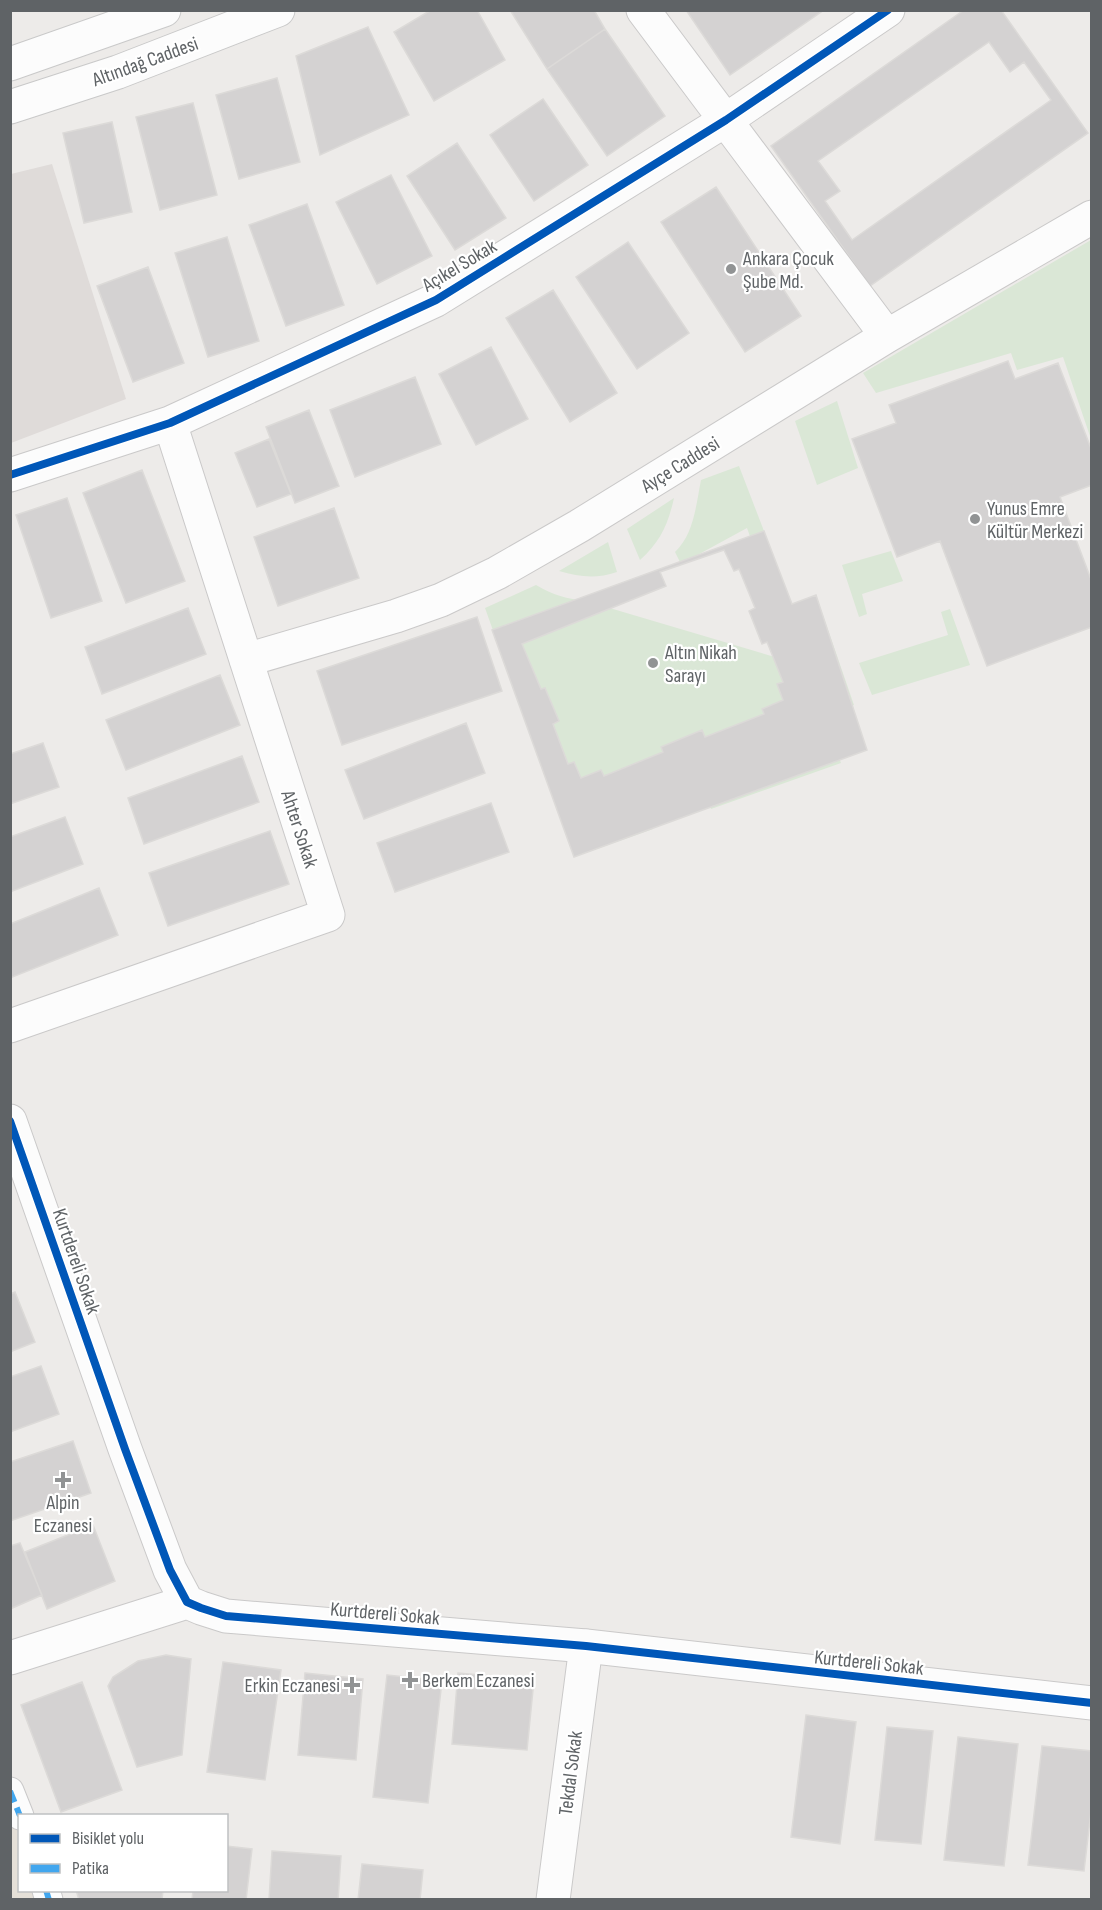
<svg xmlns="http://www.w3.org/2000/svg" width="1102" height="1910" font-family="'Sofia Sans Condensed',sans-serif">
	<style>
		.commercial { fill: #e5e0d8 }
		.education { fill: #dfdbd9 }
		.green { fill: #dae7d6 }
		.building { fill: #d4d2d2; stroke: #dcdad8; stroke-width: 1.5; fill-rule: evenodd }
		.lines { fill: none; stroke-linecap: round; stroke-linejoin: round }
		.pedestrian-casing { stroke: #cac9c9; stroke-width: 29 }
		.minor-casing { stroke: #cac9c9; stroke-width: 35 }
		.tertiary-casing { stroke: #cac9c9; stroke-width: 35 }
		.secondary-casing { stroke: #c9c9c9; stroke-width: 35 }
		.pedestrian { stroke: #fcfcfc; stroke-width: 27 }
		.minor { stroke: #fcfcfc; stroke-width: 33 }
		.tertiary { stroke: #fcfcfc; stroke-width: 33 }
		.secondary { stroke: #fcfcfc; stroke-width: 33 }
		.quiet { stroke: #41a6ee; stroke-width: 6; stroke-dasharray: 12 6; stroke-linecap: butt }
		.cycleway-casing { stroke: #fff; stroke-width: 11 }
		.cycleway { stroke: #0057b8; stroke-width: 8 }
		.poi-dot { fill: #919394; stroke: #fff; stroke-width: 2 }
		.labels { text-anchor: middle; stroke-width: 4.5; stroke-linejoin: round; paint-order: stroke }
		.street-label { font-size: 20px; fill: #5f6366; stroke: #fff }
		.poi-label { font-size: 20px; fill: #5f6366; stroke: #fff; text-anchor: start }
	</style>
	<rect width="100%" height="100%" fill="#edebe9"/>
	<path class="commercial" d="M10,1799L19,1824L20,1890L43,1891L47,1899H11Z"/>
	<path class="education" d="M52,164L126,399L11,443V174Z"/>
	<path class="green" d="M1091,240V439L1063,357L1017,370L1011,353L876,393L863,373Z
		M837,401L858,468L817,485L795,421Z
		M739,466L792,604L816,595L854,705L823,716L841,763L711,809L702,777L644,799L653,829L574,857L485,608L536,585C553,595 567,599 586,601L795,663L747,528L681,564L675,552C694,534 696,505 701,480Z
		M674,498C668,525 660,542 640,560L627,529Z
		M608,542L617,572C596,579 580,577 559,571Z
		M891,551L903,581L862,594L867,614L859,617L842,565Z
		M950,609L970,665L872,695L859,663L948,635L941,612Z"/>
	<path class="building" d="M431,10H477L505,60L434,101L394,32Z
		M510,10H594L605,29L547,69Z
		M686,10H824L730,75Z
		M964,10H1001L1088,133L870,286L771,146ZM989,42L1010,72L1024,62L1051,100L852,240L825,201L840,191L818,161Z
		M368,27L409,115L320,155L296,56Z
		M605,29L665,116L607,156L547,69Z
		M277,78L300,162L239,179L216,95Z
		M543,99L588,165L534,201L490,135Z
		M193,103L217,195L160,210L136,117Z
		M112,122L132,212L84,223L63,133Z
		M457,143L506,218L455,250L407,176Z
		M391,175L432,256L377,284L336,202Z
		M716,187L801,316L745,352L661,222Z
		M307,204L344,305L286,326L249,225Z
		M227,237L259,341L208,357L175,253Z
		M628,242L689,333L637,369L576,277Z
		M148,267L184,363L133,382L97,286Z
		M553,290L617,393L570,422L506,318Z
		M491,347L528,419L476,445L439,374Z
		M1008,361L1015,379L1058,363L1092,451V485L1060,497L1092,582V627L987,666L940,541L897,557L852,439L896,423L889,405Z
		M415,377L441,444L355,477L330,410Z
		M309,410L339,486L295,503L266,427Z
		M269,439L291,494L257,507L235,453Z
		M142,470L185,581L126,603L83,493Z
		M67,498L102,601L51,618L16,515Z
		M334,508L359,578L278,606L254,537Z
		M764,531L792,604L816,595L867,750L574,857L492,630Z
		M724,550L734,571L739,569L755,608L749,611L762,644L767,642L783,682L777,684L783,700L762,709L764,714L705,737L702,730L661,747L663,752L604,776L601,770L581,778L574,762L568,764L553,724L559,721L545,688L541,689L522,644L666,586L660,572Z
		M188,608L206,654L102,694L85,647Z
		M477,617L502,691L342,745L317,671Z
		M220,675L240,725L126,770L106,720Z
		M466,723L485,773L364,819L345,770Z
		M43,743L59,787L10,804V754Z
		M242,756L259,802L144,844L128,798Z
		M491,803L509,852L395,892L377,843Z
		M65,817L83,864L10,892V837Z
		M270,831L289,884L168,926L149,873Z
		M99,888L118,935L10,978V924Z
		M15,1292L35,1342L10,1352V1294Z
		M41,1366L59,1414L10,1432V1377Z
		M73,1441L91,1493L10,1521V1462Z
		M93,1525L115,1581L47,1609L25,1552Z
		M20,1543L42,1595L10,1609V1546Z
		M166,1655L191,1659L182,1755L137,1767L108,1686L113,1677L138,1661Z
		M223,1662L281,1670L265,1780L207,1772Z
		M305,1673L363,1679L356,1760L298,1755Z
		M458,1673L534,1680L527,1750L452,1744Z
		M387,1675L442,1681L428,1803L373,1797Z
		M82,1682L122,1790L61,1812L21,1705Z
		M806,1715L856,1722L840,1844L791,1837Z
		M887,1727L933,1731L921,1844L875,1840Z
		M958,1737L1018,1744L1004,1866L944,1860Z
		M1042,1746L1092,1751V1803L1084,1871L1028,1865Z
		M226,1846L252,1849L246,1900H192L193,1890H226Z
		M272,1851L341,1856L338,1900H269Z
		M362,1864L423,1870L420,1900H358Z
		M76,1890H163L162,1900H79Z"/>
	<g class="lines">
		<defs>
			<path id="pedestrian" d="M10,1791L20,1816
				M46,1890L49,1900"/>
			<path id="minor" d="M643,10L887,336
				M10,475L170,423L436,300L726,120L888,10
				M246,660L396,616L441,600L497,573L579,526L887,336L1092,217
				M10,1026L328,915L170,423
				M553,1900L586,1646"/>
			<path id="tertiary" d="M10,1121L125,1449L170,1570L187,1602L201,1608L226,1616L586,1646L1092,1703
				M10,1658L187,1602"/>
			<path id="secondary" d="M10,64L164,10
				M10,107L118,72L278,10"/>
		</defs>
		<use href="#pedestrian" class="pedestrian-casing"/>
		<use href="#minor" class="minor-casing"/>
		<use href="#tertiary" class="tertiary-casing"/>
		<use href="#secondary" class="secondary-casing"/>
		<use href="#pedestrian" class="pedestrian"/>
		<use href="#minor" class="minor"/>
		<use href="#tertiary" class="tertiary"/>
		<use href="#secondary" class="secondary"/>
		<path class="quiet" d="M10,1791L20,1816
			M46,1890L49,1900"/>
		<defs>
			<path id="cycleway" d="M10,475L170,423L436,300L726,120L888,10
				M10,1121L125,1449L170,1570L187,1602L201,1608L226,1616L586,1646L1092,1703"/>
		</defs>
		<use href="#cycleway" class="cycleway-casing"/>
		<use href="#cycleway" class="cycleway"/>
	</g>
	<g class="poi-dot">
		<circle cx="731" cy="269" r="6"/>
		<circle cx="975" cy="519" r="6"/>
		<circle cx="653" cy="663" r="6"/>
		<path d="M60 1471h6v6h6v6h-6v6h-6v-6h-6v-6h6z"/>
		<path d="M407 1671h6v6h6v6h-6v6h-6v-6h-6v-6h6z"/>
		<path d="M349 1676h6v6h6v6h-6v6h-6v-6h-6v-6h6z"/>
	</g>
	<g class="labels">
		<g class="street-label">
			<text transform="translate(145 61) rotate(-20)" y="7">Altındağ Caddesi</text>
			<text transform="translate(459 265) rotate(-31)" y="7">Açıkel Sokak</text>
			<text transform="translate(680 464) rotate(-32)" y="7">Ayçe Caddesi</text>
			<text transform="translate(300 829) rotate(72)" y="7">Ahter Sokak</text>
			<text transform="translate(77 1261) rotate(71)" y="7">Kurtdereli Sokak</text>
			<text transform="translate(385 1613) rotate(5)" y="7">Kurtdereli Sokak</text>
			<text transform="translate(869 1662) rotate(6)" y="7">Kurtdereli Sokak</text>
			<text transform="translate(570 1773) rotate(-83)" y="7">Tekdal Sokak</text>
		</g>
		<g class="poi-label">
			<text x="743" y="265">Ankara Çocuk<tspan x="743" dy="23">Şube Md.</tspan></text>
			<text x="987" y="515">Yunus Emre<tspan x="987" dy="23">Kültür Merkezi</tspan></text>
			<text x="665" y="659">Altın Nikah<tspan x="665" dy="23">Sarayı</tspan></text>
			<text x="63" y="1509" text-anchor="middle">Alpin<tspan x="63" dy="23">Eczanesi</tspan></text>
			<text x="422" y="1687">Berkem Eczanesi</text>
			<text x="340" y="1692" text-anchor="end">Erkin Eczanesi</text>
		</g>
	</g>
	<rect width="1102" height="1910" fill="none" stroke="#5f6366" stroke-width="24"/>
	<rect x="18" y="1814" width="210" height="78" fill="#ffffff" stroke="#bfc1c2" stroke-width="1.5"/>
	<rect x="30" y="1834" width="30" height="9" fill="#0057b8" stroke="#bfc1c2" stroke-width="1.5"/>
	<text x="72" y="1844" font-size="18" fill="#5f6366">Bisiklet yolu</text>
	<rect x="30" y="1864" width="30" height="9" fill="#41a6ee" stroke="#bfc1c2" stroke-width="1.5"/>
	<text x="72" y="1874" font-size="18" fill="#5f6366">Patika</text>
</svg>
